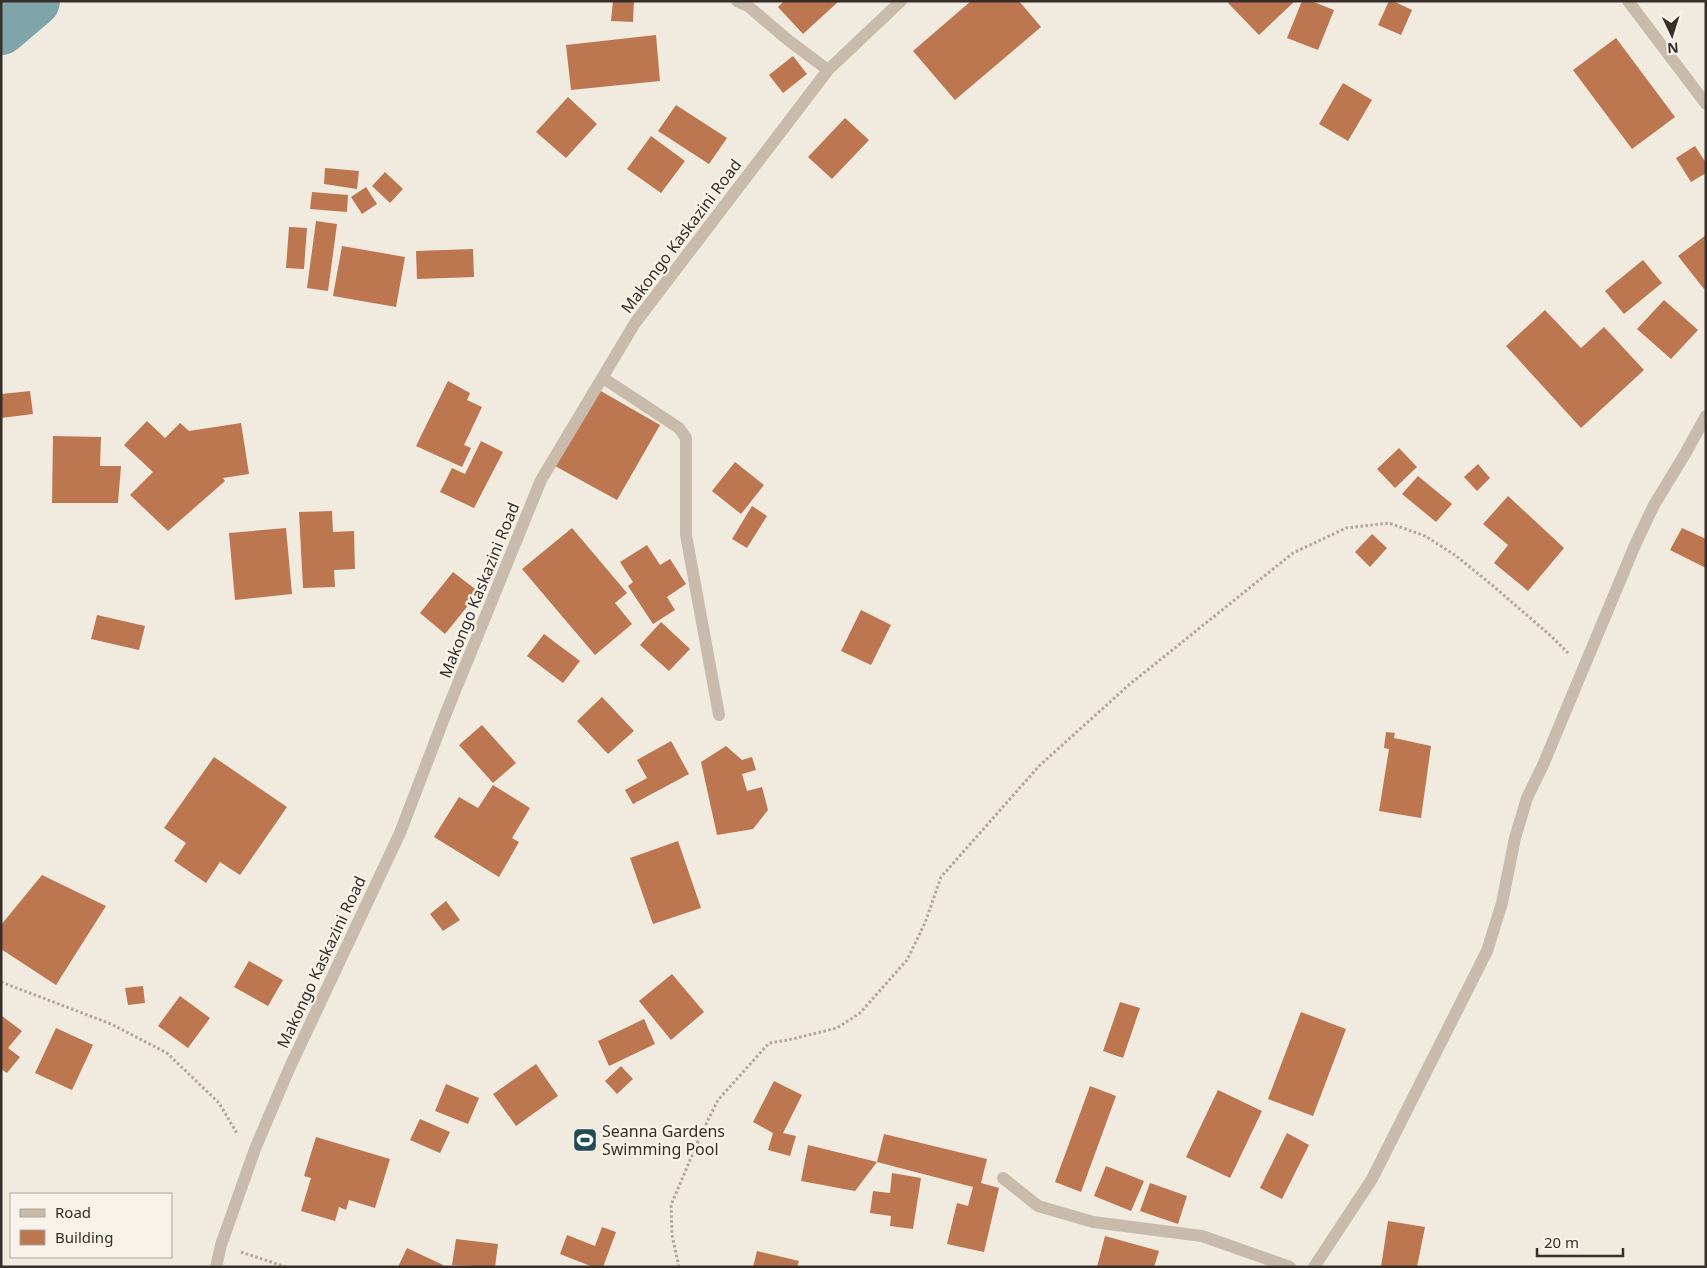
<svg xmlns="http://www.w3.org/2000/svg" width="1707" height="1268" font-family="'Noto Sans',sans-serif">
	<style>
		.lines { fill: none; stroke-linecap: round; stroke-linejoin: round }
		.river { stroke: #7fa5ab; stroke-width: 52 }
		.building { fill: #bc7650 }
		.path { stroke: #b4a595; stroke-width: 3; stroke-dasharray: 2.5 2.5; stroke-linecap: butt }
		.minor { stroke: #c8bbab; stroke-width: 12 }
		.labels { text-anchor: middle; stroke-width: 4.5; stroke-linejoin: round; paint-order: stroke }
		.street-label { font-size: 16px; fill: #362f2a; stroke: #f8f3ea }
		.poi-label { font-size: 16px; fill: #362f2a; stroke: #f8f3ea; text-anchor: start }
	</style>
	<rect width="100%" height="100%" fill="#f1eade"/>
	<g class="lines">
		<path class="river" d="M1,29L34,1"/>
	</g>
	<path class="building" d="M613,1H634L633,22L611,21Z
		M784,1H839L803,34L778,7Z
		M971,1H1019L1041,27L955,100L913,51Z
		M1230,1H1295L1259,35L1228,3Z
		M1302,1H1311L1334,10L1318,50L1287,38Z
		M1389,1H1393L1412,10L1401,35L1378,25Z
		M656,35L660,81L571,90L566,45Z
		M1616,38L1675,117L1632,149L1573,70Z
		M793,56L807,74L783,93L769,75Z
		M1343,83L1372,100L1348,141L1319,124Z
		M568,97L597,124L566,158L536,132Z
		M676,105L727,138L709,164L658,131Z
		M845,118L869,140L832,179L808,157Z
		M651,136L685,161L661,193L627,169Z
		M1695,146L1706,163V173L1691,182L1676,158Z
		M325,168L359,171L357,189L324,184Z
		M385,172L403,189L390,203L372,186Z
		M366,187L377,204L362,214L351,197Z
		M312,192L348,195L347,212L310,209Z
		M316,221L337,224L328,291L307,288Z
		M289,227L307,228L304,269L286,268Z
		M1706,235V288L1704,289L1678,256Z
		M342,246L405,257L396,307L333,296Z
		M473,249L474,277L417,279L416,251Z
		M1643,260L1662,283L1624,314L1605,291Z
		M1664,300L1698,330L1671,359L1637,329Z
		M1545,310L1581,348L1604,327L1644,370L1581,428L1506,346Z
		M448,381L470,393L467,400L482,407L464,445L471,448L462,467L416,446Z
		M599,390L660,425L617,500L555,466Z
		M30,391L33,414L1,418V394Z
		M147,421L165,438L180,423L189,431L241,423L249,474L223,478L225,481L168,531L130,495L153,472L124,445Z
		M53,436L101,437L100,466H121L118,503H52Z
		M481,441L503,452L474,508L440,492L452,468L465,474Z
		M1399,448L1417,467L1395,488L1377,469Z
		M735,462L764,485L741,514L712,491Z
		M1478,464L1490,478L1477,491L1464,477Z
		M1418,476L1452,504L1436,522L1402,494Z
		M1508,496L1564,548L1528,591L1494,563L1508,545L1483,524Z
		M752,506L767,516L747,548L732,539Z
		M332,511L333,532L354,531L355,569L334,570L335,587L303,588L299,512Z
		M286,528L292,594L235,600L229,533Z
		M572,528L627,593L615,603L632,624L595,655L522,569Z
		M1682,528L1706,539V568L1670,550Z
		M1372,534L1387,548L1370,567L1355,552Z
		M647,545L660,565L670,559L686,584L667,597L675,610L653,624L628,586L633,582L620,562Z
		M453,572L479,592L445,634L420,613Z
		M861,610L891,625L871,665L841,651Z
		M97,615L145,626L139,650L91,639Z
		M661,622L690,649L669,671L640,645Z
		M544,634L580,661L563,683L527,656Z
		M602,697L634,731L608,754L577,721Z
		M482,725L516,763L493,783L459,745Z
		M1386,732L1395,733L1394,738L1431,746L1421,818L1379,811L1389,749L1384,748Z
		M671,741L689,774L633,804L625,790L647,778L637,760Z
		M726,746L742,760L752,757L756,770L742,774L747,791L762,787L768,810L753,829L717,835L701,762Z
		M214,757L287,807L240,875L220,862L206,883L174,861L186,843L164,828Z
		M493,785L530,808L512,838L519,842L499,877L434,837L459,797L478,808Z
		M678,841L701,908L653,924L630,858Z
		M42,875L106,906L56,985L1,949V925Z
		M446,901L460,920L443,931L430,914Z
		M249,961L283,980L268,1006L234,987Z
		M672,974L704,1012L671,1040L639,1001Z
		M143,986L145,1003L128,1005L125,988Z
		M180,996L210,1018L188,1048L158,1026Z
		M1120,1002L1140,1008L1123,1058L1103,1051Z
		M1301,1012L1346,1029L1313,1116L1268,1099Z
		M2,1016L22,1031L8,1048L20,1057L7,1073L1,1069Z
		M644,1019L655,1044L609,1066L598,1041Z
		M56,1028L93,1045L72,1090L35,1073Z
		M536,1064L558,1096L516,1126L493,1094Z
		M621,1066L633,1079L617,1094L605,1081Z
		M774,1081L802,1095L783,1133L796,1136L790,1156L768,1150L773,1133L753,1122Z
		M446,1084L479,1098L468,1124L435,1111Z
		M1090,1086L1116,1096L1081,1192L1055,1182Z
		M1218,1090L1262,1111L1230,1178L1186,1157Z
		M420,1119L450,1132L440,1153L410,1140Z
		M1287,1133L1309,1145L1282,1199L1260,1188Z
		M884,1134L987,1159L981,1183L999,1188L984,1252L947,1244L957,1203L968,1206L973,1187L877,1162Z
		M316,1137L390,1159L375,1208L349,1200L346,1210L339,1207L335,1221L301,1211L311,1178L304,1176Z
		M808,1145L877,1162L855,1191L801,1181Z
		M1106,1166L1144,1181L1131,1211L1094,1196Z
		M892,1173L921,1178L913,1229L890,1226L891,1216L870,1213L873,1191L890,1193Z
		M1150,1183L1187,1196L1178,1224L1140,1211Z
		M1388,1221L1425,1227L1417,1267H1381Z
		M602,1227L616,1232L603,1267H593L560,1254L567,1235L595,1246Z
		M1105,1236L1159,1251L1154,1267H1097Z
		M456,1239L498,1244L495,1267L452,1265Z
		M407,1248L443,1265L442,1267H398Z
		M757,1251L799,1261L797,1267H753Z"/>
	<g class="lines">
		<path class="path" d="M1,982L111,1024L167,1053L219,1103L238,1135
			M241,1252L286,1267
			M679,1267L672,1235L671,1205L702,1132L718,1100L769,1043L788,1040L837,1028L860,1013L907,960L925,923L941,877L1039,766L1130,684L1293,553L1346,528L1389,523L1425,536L1455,555L1492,585L1551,636L1568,653"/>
		<path class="minor" d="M737,1L748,6L788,40L828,70
			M1628,1L1706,104
			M603,378L679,428L686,438V535L719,715
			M1003,1178L1038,1206L1093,1222L1202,1236L1290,1267
			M216,1267L221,1245L255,1149L289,1069L400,833L446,713L541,480L635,323L828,70L901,1
			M1314,1267L1372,1179L1487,951L1502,903L1515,838L1527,798L1543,765L1635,545L1654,505L1685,454L1706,416"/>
	</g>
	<defs>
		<symbol id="stadium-square" viewBox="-11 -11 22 22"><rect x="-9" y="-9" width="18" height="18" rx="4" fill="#224c54" stroke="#f8f3ea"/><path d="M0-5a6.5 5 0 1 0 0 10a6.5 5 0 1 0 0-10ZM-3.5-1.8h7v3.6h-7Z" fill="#fff"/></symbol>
	</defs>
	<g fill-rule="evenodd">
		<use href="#stadium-square" x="571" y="1126" width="28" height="28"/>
	</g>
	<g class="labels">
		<g class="street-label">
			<text transform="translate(681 236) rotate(-53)" y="6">Makongo Kaskazini Road</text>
			<text transform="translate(479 590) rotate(-68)" y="6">Makongo Kaskazini Road</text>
			<text transform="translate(321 962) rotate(-65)" y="6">Makongo Kaskazini Road</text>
		</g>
		<g class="poi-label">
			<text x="602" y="1137">Seanna Gardens<tspan x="602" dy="18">Swimming Pool</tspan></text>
		</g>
	</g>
	<rect width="1707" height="1268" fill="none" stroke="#362f2a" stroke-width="5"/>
	<rect x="10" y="1193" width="162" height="65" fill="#f8f3ea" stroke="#aaa59d"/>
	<rect x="20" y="1209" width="25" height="8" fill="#c8bbab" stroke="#aaa59d"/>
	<text x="55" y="1218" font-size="15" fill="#362f2a">Road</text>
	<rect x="20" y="1230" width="25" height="15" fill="#bc7650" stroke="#aaa59d"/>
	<text x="55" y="1243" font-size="15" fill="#362f2a">Building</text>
	<g transform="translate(1672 35) rotate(176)" stroke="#f8f3ea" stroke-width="4" paint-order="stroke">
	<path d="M0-4L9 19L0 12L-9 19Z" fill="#362f2a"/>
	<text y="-8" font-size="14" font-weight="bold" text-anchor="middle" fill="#362f2a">N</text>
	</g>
	<path d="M1537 1248v8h86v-8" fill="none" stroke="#362f2a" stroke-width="2.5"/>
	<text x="1544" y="1248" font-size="15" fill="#362f2a" stroke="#f8f3ea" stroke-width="4" paint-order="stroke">20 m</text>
</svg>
